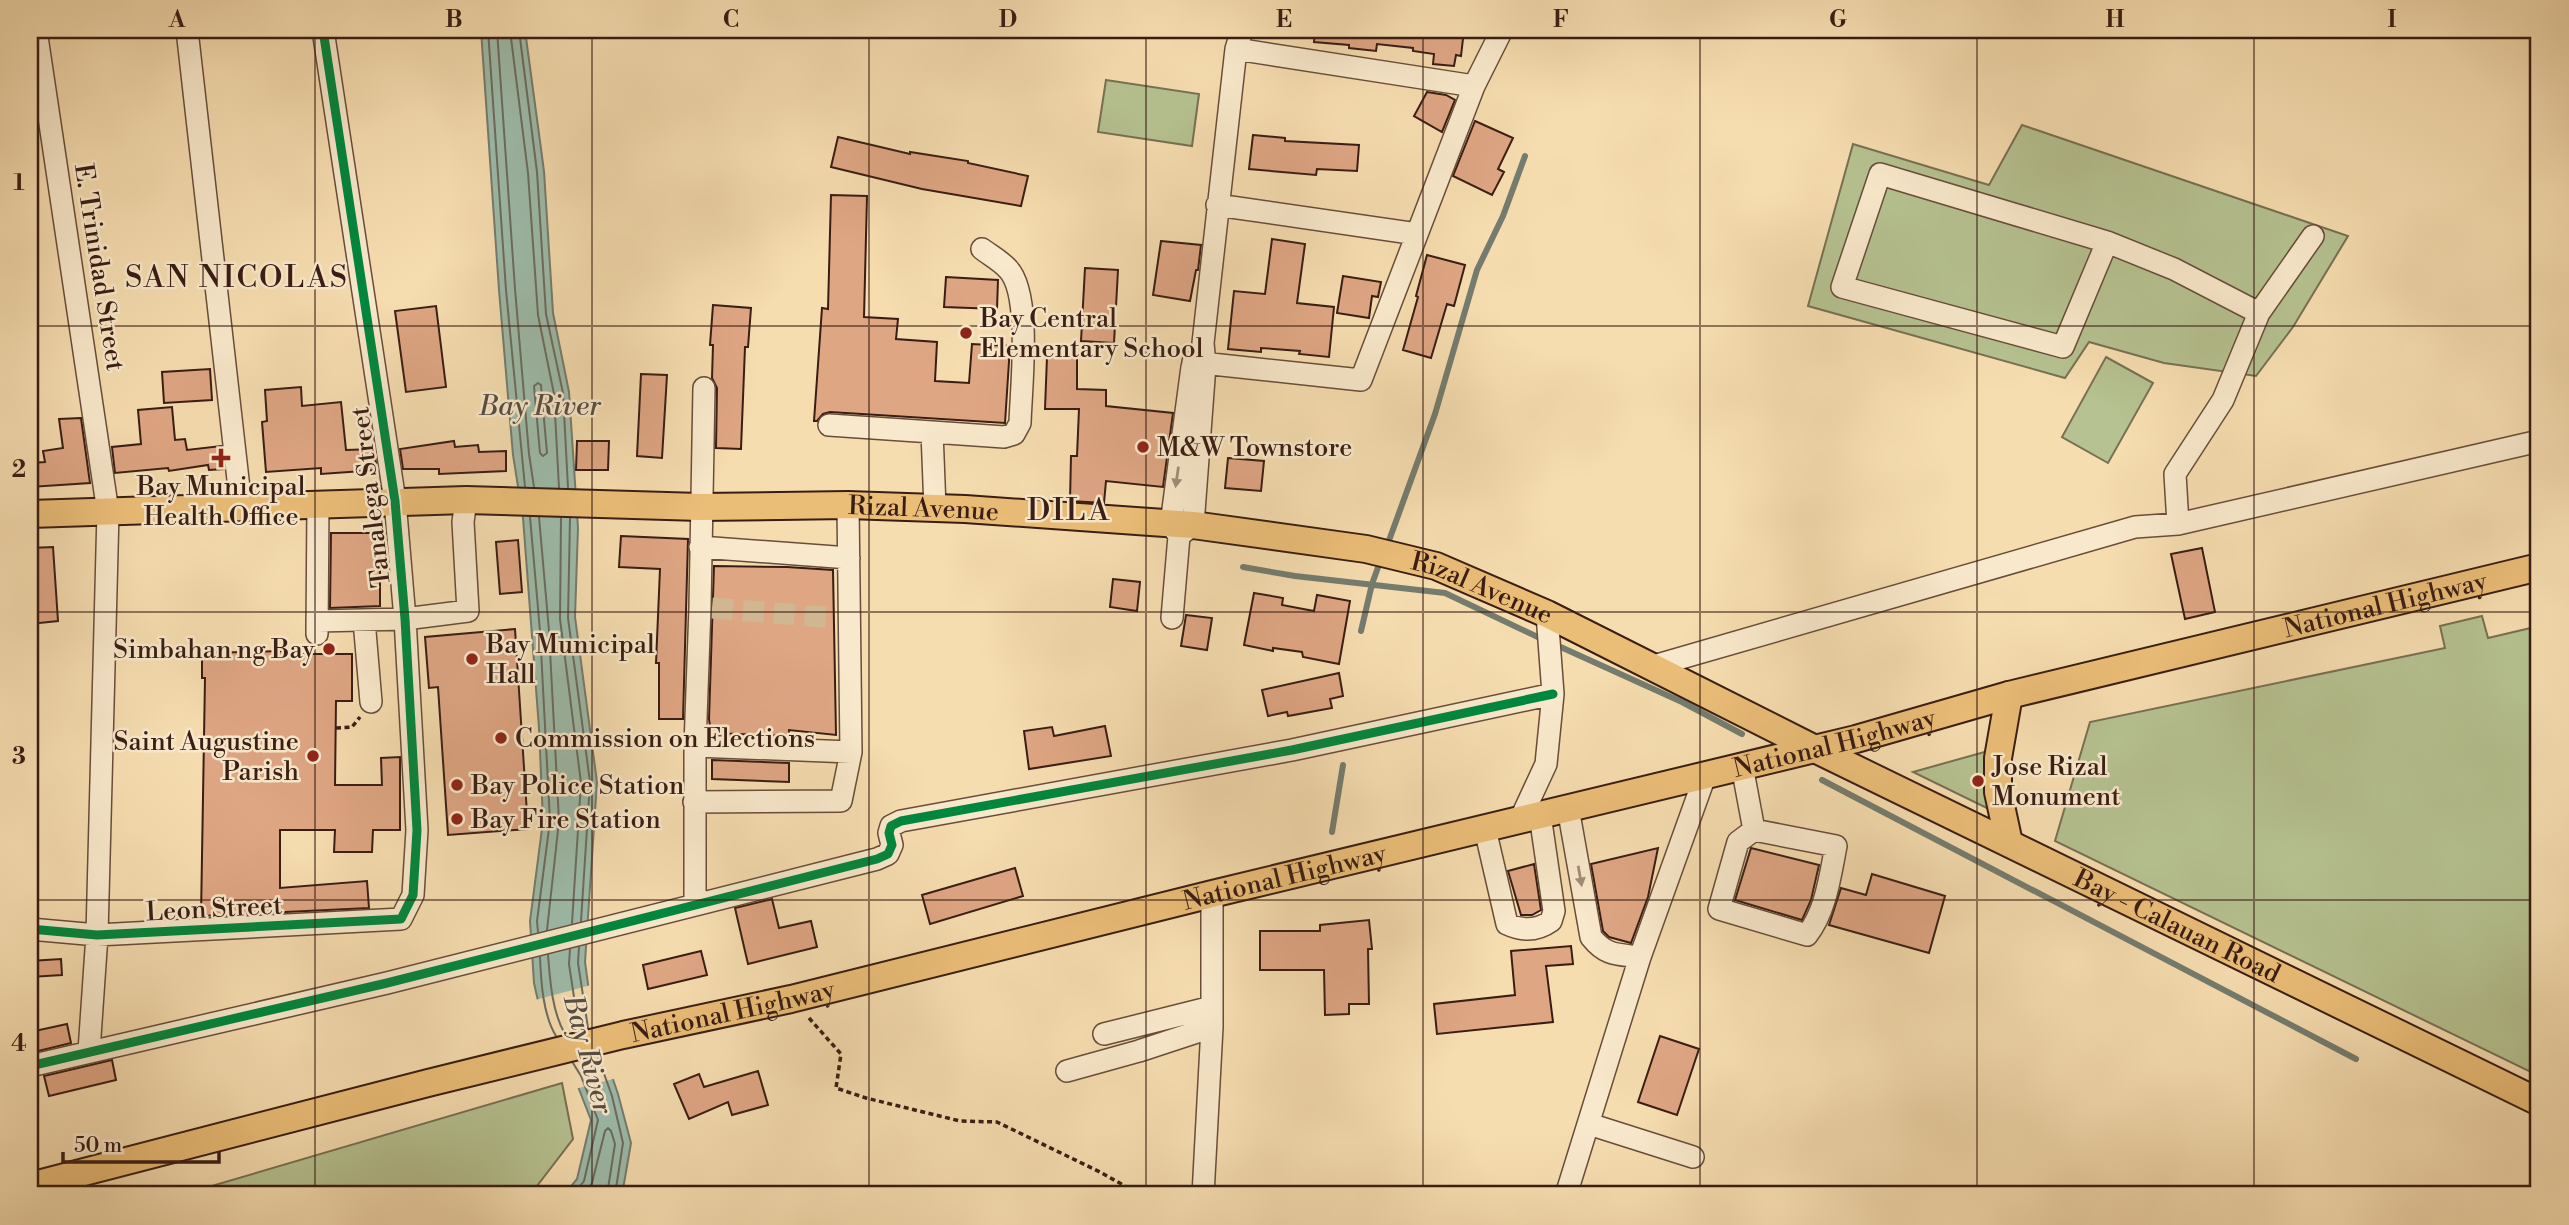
<svg xmlns="http://www.w3.org/2000/svg" width="2569" height="1225" font-family="'Libre Bodoni',serif">
	<style>
		.green { fill: #b6c291; stroke: #787052; stroke-width: 2 }
		.water { fill: #9dbcab; stroke: #757c6e; stroke-width: 2 }
		.pier { fill: #f6ddb0 }
		.lines { fill: none; stroke-linecap: round; stroke-linejoin: round }
		.shore { stroke: #6b6c5f; stroke-width: 2 }
		.stream { stroke: #757c6e; stroke-width: 6 }
		.building { fill: #dfa684; stroke: #391d13; stroke-width: 2 }
		.minor-tunnel { stroke: #d0b791; stroke-width: 21; stroke-dasharray: 21 10; stroke-linecap: butt }
		.minor-casing { stroke: #684d3a; stroke-width: 24 }
		.major-casing { stroke: #391d13; stroke-width: 30 }
		.path { stroke: #391d13; stroke-width: 3.5; stroke-dasharray: 5 3.5; stroke-linecap: butt }
		.minor { stroke: #f9e9cc; stroke-width: 21 }
		.major { stroke: #ebbe78; stroke-width: 26 }
		.cycleway-casing { stroke: #f9e9cc; stroke-width: 13 }
		.cycleway { stroke: #00873e; stroke-width: 9 }
		.oneway { fill: #a38d79 }
		.grid { fill: none; stroke: #391d13; stroke-width: 2; stroke-opacity: 0.55 }
		.poi-dot { fill: #8f2418; stroke: #f9e9cc; stroke-width: 2.5 }
		.labels { text-anchor: middle; stroke-width: 5; stroke-linejoin: round; paint-order: stroke }
		.street-label { font-size: 26px; fill: #391d13; stroke: #f9e9cc }
		.poi-label { font-size: 26px; fill: #391d13; stroke: #f9e9cc; text-anchor: start }
		.water-label { font-size: 28px; font-style: italic; fill: #574d41; stroke: #f9e9cc }
		.quarter-label { font-size: 30px; letter-spacing: 2px; fill: #391d13; stroke: #f9e9cc }
		.neatline { fill: none; stroke: #391d13; stroke-width: 2.5 }
		.grid-label { font-size: 23px; text-anchor: middle; font-weight: bold; fill: #391d13 }
	</style>
	<rect width="100%" height="100%" fill="#f6ddb0"/>
	<filter id="stains"><feTurbulence type="fractalNoise" baseFrequency=".00286" numOctaves="4"/><feColorMatrix values="0 0 0 0 .2 0 0 0 0 .09 0 0 0 0 .02 0 0 0 .5 -.17"/></filter>
	<radialGradient id="worn" r=".72"><stop offset=".6" stop-color="#630" stop-opacity="0"/><stop offset="1" stop-color="#630" stop-opacity=".3"/></radialGradient>
	<path class="green" d="M1106,80L1199,94L1192,146L1098,132Z
		M2022,125L2348,236L2293,327L2256,376L2164,363L2089,342L2065,378L1808,306L1853,144L1989,185Z
		M2106,357L2153,383L2108,463L2062,437Z
		M2482,616L2488,638L2539,626V1076L2055,841L2090,722L2445,648L2440,626Z
		M1988,751L1995,812L1913,772Z
		M562,1083L573,1139L530,1195H181Z"/>
	<path class="water" d="M481,30H525L544,171L553,313L569,392L578,528L575,617L597,782L585,962L593,1021L618,1094L631,1143L622,1195H564L577,1179L591,1120L575,1079L545,1032L534,983L530,921L543,821L539,728L523,518L513,455L499,290Z"/>
	<path class="pier" d="M591,985L596,1020L617,1078L575,1089L542,1033L535,1000Z"/>
	<g class="lines">
		<path class="shore" d="M488,30L506,290L525,487
			M497,30L515,289L529,454L534,487
			M510,30L528,173L538,315L554,394L559,488
			M519,30L537,172L546,314L563,393L568,488
			M538,383L541,385L547,453L543,456L540,453L534,386Z
			M530,517L540,631L550,821L537,921L538,932
			M539,517L549,631L559,821L547,930
			M561,518L560,619L581,783L572,923
			M570,518L568,618L590,782L581,921
			M579,947L578,963L588,1028
			M570,949L569,964L579,1030
			M548,955C550,980 552,1012 565,1034
			M540,957C541,982 543,1015 556,1036
			M598,1057L612,1096L623,1143L615,1195
			M573,1195L584,1181L598,1120L581,1076L573,1063
			M584,1195L592,1183L605,1131L608,1128L611,1131L615,1144L607,1195"/>
		<path class="stream" d="M1387,546L1435,414L1477,270L1503,216L1525,156
			M1243,567L1295,576L1445,593L1544,640
			M1361,631L1372,584L1381,559
			M1554,644L1682,702L1742,734
			M1822,780L2356,1059
			M1332,832L1343,765"/>
	</g>
	<path class="building" d="M1315,30H1464L1461,56L1456,55L1454,66L1433,64L1434,54L1413,51V48L1377,44L1376,51L1349,48V45L1314,42Z
		M1427,92L1446,95L1455,100L1442,132L1414,116Z
		M1475,121L1513,138L1498,169L1504,172L1492,195L1453,176Z
		M1253,135L1285,138V141L1359,145L1357,171L1317,169L1316,175L1249,169Z
		M838,137L910,154V152L968,161V163L1028,176L1021,206L922,189L831,167Z
		M831,195L867,196L864,317L898,319L896,339L937,342L935,381L969,383L972,344L1010,346L1005,423L830,412L823,414L817,421H814L822,308L828,309Z
		M1272,239L1305,244L1297,303L1334,307L1329,357L1299,354L1300,351L1261,348V352L1228,349L1234,291L1265,294Z
		M1161,241L1201,245L1198,270H1196L1190,301L1153,295Z
		M1427,255L1465,265L1454,306L1447,304L1431,358L1403,350L1418,297L1416,296Z
		M1085,268L1118,270L1114,343L1081,341Z
		M1343,276L1381,282L1378,297L1372,296L1369,318L1337,313Z
		M946,277L998,280L997,309L944,307Z
		M713,305L751,308L748,347H745L741,449L716,448L717,388L712,378L713,345H710Z
		M436,306L446,387L406,392L395,311Z
		M1047,357L1077,358V389L1106,390V406L1173,413L1163,487L1106,481L1104,503L1070,501L1071,456H1077L1079,409H1045Z
		M210,369L212,400L164,403L162,372Z
		M641,374L667,375L662,458L637,456Z
		M301,387L302,406L341,402L346,450L374,449L377,470L321,474V468L266,472L262,422L267,421L265,390Z
		M172,407L175,440L185,439L187,450L221,446L224,469L209,470L208,465L169,471L168,468L115,473L112,447L141,444L138,410Z
		M81,418L90,483L30,487V463L45,462L43,451L63,448L59,419Z
		M454,441L455,447L478,445L479,452L506,451V471L439,474V469H403L400,449Z
		M577,441H609L608,470H576Z
		M1228,458L1264,461L1261,491L1225,488Z
		M331,533H380V606L330,608Z
		M621,536L688,539L683,719H659V663H656L660,569L619,567Z
		M518,540L522,592L500,594L496,542Z
		M53,547L58,621L30,624V548Z
		M2202,548L2215,612L2185,619L2171,554Z
		M714,566L787,567L833,570L836,735L789,730V736L711,733L709,719Z
		M1113,579L1140,582L1137,611L1110,607Z
		M1254,593L1283,598L1282,605L1314,611L1317,595L1350,601L1339,664L1303,657L1302,652L1273,648V651L1244,645Z
		M1186,615L1212,618L1207,650L1181,646Z
		M515,629L528,829L448,835L438,687L429,688L425,637Z
		M283,651V654H352V701H336L335,785H382L381,758L400,757V830H373L372,852H334L335,830H280V888L367,881L369,908L201,916L205,678H202V653Z
		M1339,673L1343,696L1330,699L1332,708L1288,716L1287,712L1268,716L1262,690Z
		M1105,726L1111,756L1029,769L1024,731L1052,727L1054,736Z
		M712,760L789,763V782L712,779Z
		M1658,848L1648,897L1631,943L1609,937L1603,931L1591,864Z
		M1751,848L1819,865L1811,900L1802,920L1735,900Z
		M1534,864L1541,910L1532,915H1521L1508,871Z
		M1015,868L1023,896L930,924L922,895Z
		M1872,874L1945,896L1929,953L1829,925L1841,888L1866,895Z
		M772,899L779,928L811,921L817,947L748,964L735,908Z
		M1369,920L1372,949H1368L1369,1004H1349V1014L1325,1015L1324,970H1260V931H1320V925Z
		M1571,946L1573,964L1546,966L1553,1022L1437,1034L1434,1004L1515,995L1511,951Z
		M701,951L707,975L648,989L643,965Z
		M61,959L62,975L30,977V961Z
		M67,1024L71,1043L30,1053V1032Z
		M1660,1036L1699,1049L1677,1115L1638,1102Z
		M112,1060L116,1080L49,1096L44,1076Z
		M758,1071L768,1105L732,1115L728,1102L689,1119L674,1084L699,1074L704,1087Z"/>
	<g class="lines">
		<path class="minor-tunnel" d="M712,608L834,618"/>
		<defs>
			<path id="minor" d="M36,30L108,512L97,935L89,1051
				M187,30L241,506
				M1236,49L1474,86
				M1217,205L1417,234
				M2107,242L2063,347L1842,287L1880,174L2107,242L2174,269L2259,313
				M1193,362L1361,380L1474,86L1502,30
				M829,425L932,432
				M935,508L932,432L1004,437L1014,434L1020,423C1021,388 1032,294 1008,269C1001,261 990,255 982,249
				M2178,524L2175,474L2223,400L2259,313L2313,236
				M1180,535L1193,525L1205,365L1203,343L1236,49L1242,30
				M700,547L849,558
				M1172,618L1179,536L1171,524L1192,367
				M364,620L371,702
				M317,621L405,619L468,611L463,522L466,500
				M317,634L318,503
				M1650,667L2135,527L2178,524L2539,441
				M695,746L851,752
				M1742,766L1754,830
				M694,802L841,801L851,752L848,505
				M1568,808L1591,937C1606,956 1617,954 1640,957
				M1520,820L1546,764L1553,694L1547,614
				M1485,829L1507,924C1522,931 1537,931 1551,921L1554,911L1540,815
				M1754,830L1836,846C1830,876 1826,911 1807,935L1719,909L1738,842Z
				M695,903V746L700,607L704,388
				M30,929L97,935L401,919L413,895L417,830L405,619L395,501L323,30
				M1104,1034L1212,1007
				M30,1066L387,983L877,859L888,854L892,845L889,833L891,826L901,821L1292,750L1553,694
				M1067,1071L1139,1051L1212,1027
				M1589,1124L1693,1157
				M1203,1195L1212,1027V894
				M1566,1195L1640,957L1705,776"/>
			<g id="major">
				<path id="s1" d="M30,514L466,500L700,507L848,505L965,509L1193,525L1366,549L1436,566L1547,614L1815,749L2539,1102"/>
				<path d="M2009,843L1998,792V758L2009,695"/>
				<path id="s2" d="M30,1186L428,1083L623,1035L791,999L1212,894L1856,739L2009,695L2539,567"/>
			</g>
		</defs>
		<use href="#minor" class="minor-casing"/>
		<use href="#major" class="major-casing"/>
		<path class="path" d="M336,728L352,727L360,717
			M809,1018L841,1054L836,1088L866,1098L960,1121L997,1122L1100,1172L1141,1195"/>
		<use href="#minor" class="minor"/>
		<use href="#major" class="major"/>
		<defs>
			<path id="cycleway" d="M30,929L97,935L401,919L413,895L417,830L405,619L395,501L323,30
				M30,1066L387,983L877,859L888,854L892,845L889,833L891,826L901,821L1292,750L1553,694"/>
		</defs>
		<use href="#cycleway" class="cycleway-casing"/>
		<use href="#cycleway" class="cycleway"/>
	</g>
	<defs><path id="oneway-solid" d="M-6-.8H1V-3.2L6.5 0L1 3.2V.8H-6Z" transform="scale(1.75)"/></defs>
	<g class="oneway">
		<use href="#oneway-solid" transform="translate(1177 477) rotate(98)"/>
		<use href="#oneway-solid" transform="translate(1580 876) rotate(80)"/>
	</g>
	<path class="grid" d="M315,30V1195M592,30V1195M869,30V1195M1146,30V1195M1423,30V1195M1700,30V1195M1977,30V1195M2254,30V1195M30,326H2539M30,612H2539M30,900H2539"/>
	<g class="poi-dot">
		<circle cx="966" cy="333" r="7"/>
		<circle cx="1143" cy="447" r="7"/>
		<path d="M217.5 447.5h7v7h7v7h-7v7h-7v-7h-7v-7h7z"/>
		<circle cx="329" cy="649" r="7"/>
		<circle cx="472" cy="659" r="7"/>
		<circle cx="501" cy="738" r="7"/>
		<circle cx="313" cy="756" r="7"/>
		<circle cx="1978" cy="781" r="7"/>
		<circle cx="457" cy="785" r="7"/>
		<circle cx="457" cy="819" r="7"/>
	</g>
	<g class="labels">
		<g class="street-label">
			<text transform="translate(100 267) rotate(81)" y="9">E. Trinidad Street</text>
			<text transform="translate(370 497) rotate(-97)" y="9">Tanalega Street</text>
			<text dy="9" stroke="none"><textPath href="#s1" startOffset="894">Rizal Avenue</textPath></text>
			<text dy="9" stroke="none"><textPath href="#s1" startOffset="1461">Rizal Avenue</textPath></text>
			<text dy="9" stroke="none"><textPath href="#s2" startOffset="2426">National Highway</textPath></text>
			<text dy="9" stroke="none"><textPath href="#s2" startOffset="1858">National Highway</textPath></text>
			<text dy="9" stroke="none"><textPath href="#s2" startOffset="1292">National Highway</textPath></text>
			<text transform="translate(214 908) rotate(-3)" y="9">Leon Street</text>
			<text dy="9" stroke="none"><textPath href="#s1" startOffset="2235">Bay - Calauan Road</textPath></text>
			<text dy="9" stroke="none"><textPath href="#s2" startOffset="724">National Highway</textPath></text>
		</g>
		<g class="poi-label">
			<text x="980" y="327">Bay Central<tspan x="980" dy="30">Elementary School</tspan></text>
			<text x="1157" y="456">M&amp;W Townstore</text>
			<text x="221" y="495" text-anchor="middle">Bay Municipal<tspan x="221" dy="30">Health Office</tspan></text>
			<text x="486" y="653">Bay Municipal<tspan x="486" dy="30">Hall</tspan></text>
			<text x="315" y="658" text-anchor="end">Simbahan ng Bay</text>
			<text x="515" y="747">Commission on Elections</text>
			<text x="299" y="750" text-anchor="end">Saint Augustine<tspan x="299" dy="30">Parish</tspan></text>
			<text x="1992" y="775">Jose Rizal<tspan x="1992" dy="30">Monument</tspan></text>
			<text x="471" y="794">Bay Police Station</text>
			<text x="471" y="828">Bay Fire Station</text>
		</g>
		<g class="water-label">
			<text x="540" y="415">Bay River</text>
			<text transform="translate(589 1054) rotate(75)" y="10">Bay River</text>
		</g>
		<g class="quarter-label">
			<text x="237" y="287">SAN NICOLAS</text>
			<text x="1069" y="520">DILA</text>
		</g>
	</g>
	<rect width="2569" height="1225" fill="none" stroke="#f6ddb0" stroke-width="77"/>
	<path d="M63 1152v10h156v-10" fill="none" stroke="#391d13" stroke-width="3.5"/>
	<text x="74" y="1152" font-size="21" fill="#391d13" stroke="#f9e9cc" stroke-width="5" paint-order="stroke">50 m</text>
	<rect x="38" y="38" width="2492" height="1148" class="neatline"/>
	<g class="grid-label">
		<text x="177" y="27">A</text>
		<text x="454" y="27">B</text>
		<text x="731" y="27">C</text>
		<text x="1008" y="27">D</text>
		<text x="1284" y="27">E</text>
		<text x="1561" y="27">F</text>
		<text x="1838" y="27">G</text>
		<text x="2115" y="27">H</text>
		<text x="2392" y="27">I</text>
		<text x="19" y="190">1</text>
		<text x="19" y="477">2</text>
		<text x="19" y="764">3</text>
		<text x="19" y="1051">4</text>
	</g>
	<rect width="100%" height="100%" filter="url(#stains)"/>
	<rect width="100%" height="100%" fill="url(#worn)"/>
</svg>
